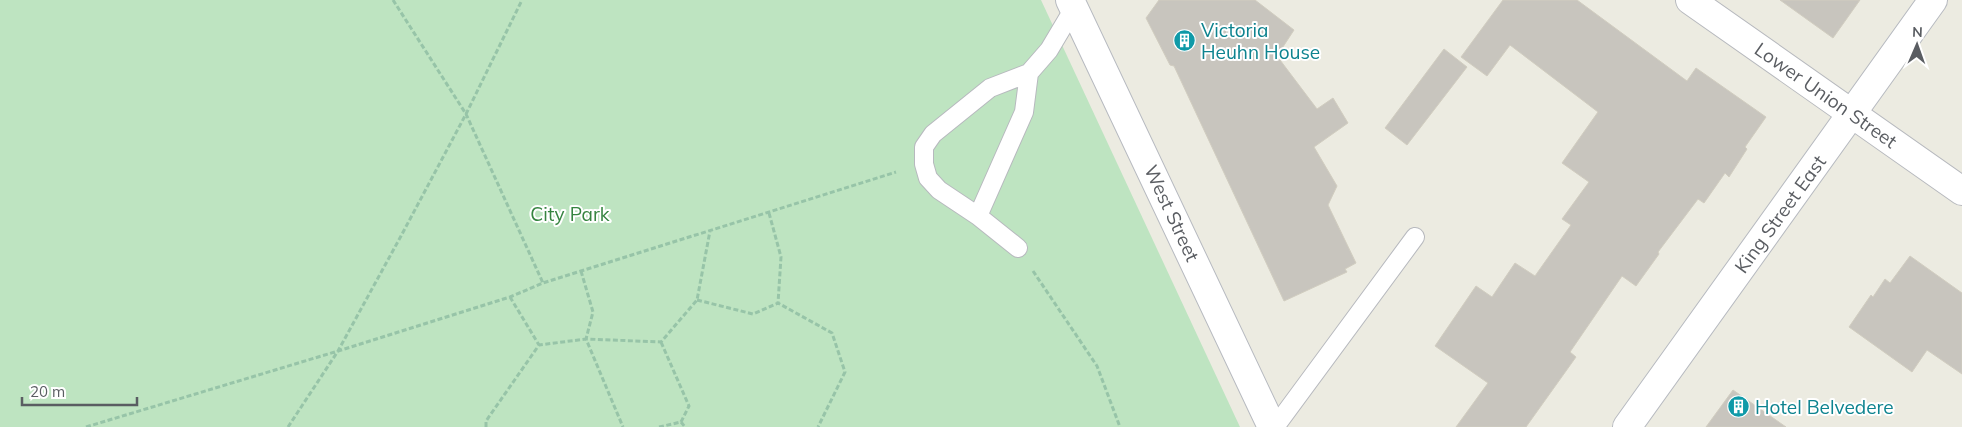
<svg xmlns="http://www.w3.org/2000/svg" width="1962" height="427" font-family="Mulish,sans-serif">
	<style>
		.green { fill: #bee4c1 }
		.building { fill: #c8c5be; stroke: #d1cdc0 }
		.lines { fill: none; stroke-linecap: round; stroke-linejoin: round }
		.lane-casing { stroke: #b7b9be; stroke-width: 20 }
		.street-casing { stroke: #b7b9be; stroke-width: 30 }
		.secondary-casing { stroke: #b7bac0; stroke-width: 30 }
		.path { stroke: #97c4a8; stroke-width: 3; stroke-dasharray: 5 2.5; stroke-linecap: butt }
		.lane { stroke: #fff; stroke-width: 18 }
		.street { stroke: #fff; stroke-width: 28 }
		.secondary { stroke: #fff; stroke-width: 28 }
		.labels { text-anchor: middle; stroke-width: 4; stroke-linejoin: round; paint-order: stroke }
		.culture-label { font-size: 19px; fill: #0d838f; stroke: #fff; text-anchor: start }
		.street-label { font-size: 19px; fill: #5a5d62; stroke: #fff }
		.park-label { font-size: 19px; fill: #368440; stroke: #fff }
	</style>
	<rect width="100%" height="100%" fill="#ecebe1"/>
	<path class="green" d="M0,0H1041L1240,427H0Z"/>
	<path class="building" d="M1159,0H1255L1294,30L1277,56L1317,109L1333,98L1348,123L1314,147L1337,186L1328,205L1356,263L1345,269L1347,272L1284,301L1174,66L1170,65L1146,18Z
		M1503,0H1577L1687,81L1696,68L1766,117L1745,147L1747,149L1729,177L1725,173L1704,203L1698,199L1658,252L1659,254L1636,286L1622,276L1570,352L1576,357L1526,427H1456L1488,383L1435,346L1476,286L1492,297L1515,263L1535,276L1571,225L1562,219L1589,182L1562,163L1598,112L1510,45L1487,76L1461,57Z
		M1780,0H1860L1833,38Z
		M1444,49L1467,67L1407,145L1385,128Z
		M1910,256L1962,293V374L1927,350L1912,372L1849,327L1871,295L1873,297L1885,279L1890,283Z
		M1733,390L1786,427H1706Z"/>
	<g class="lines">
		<defs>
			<path id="lane" d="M1029,73L1024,112L978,216L939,190L928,178L924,164V147L933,134L990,88Z
				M1029,73L1049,50L1074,8
				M978,216L1018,248
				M1275,427L1415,237"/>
			<path id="street" d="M1690,0L1962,191"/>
			<path id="secondary" d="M1070,0L1272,427
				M1627,427L1933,0"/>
		</defs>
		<use href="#lane" class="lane-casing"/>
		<use href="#street" class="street-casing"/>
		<use href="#secondary" class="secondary-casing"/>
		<path class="path" d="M393,0L466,114L543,283
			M769,213L781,257L778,303
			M581,271L593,312L586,339L661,342L697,300L710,231
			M1033,271L1097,366L1120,427
			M510,297L539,345
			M697,300L753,314L778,303L832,333L845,372L818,427
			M681,422L685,427
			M86,427L338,351L510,297L543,283L896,172
			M288,427L338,351L401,236L466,114L522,0
			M486,427V421L539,345L586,339L623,427
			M659,427L681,422L689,406L661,342"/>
		<use href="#lane" class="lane"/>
		<use href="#street" class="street"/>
		<use href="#secondary" class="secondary"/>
	</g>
	<defs>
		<symbol id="building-disc" viewBox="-11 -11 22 22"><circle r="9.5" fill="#0f9aa8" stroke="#fff"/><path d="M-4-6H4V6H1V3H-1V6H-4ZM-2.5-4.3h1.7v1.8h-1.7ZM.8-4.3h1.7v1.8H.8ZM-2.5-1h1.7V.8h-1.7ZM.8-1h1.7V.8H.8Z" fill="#fff"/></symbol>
	</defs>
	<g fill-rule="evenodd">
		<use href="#building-disc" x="1172" y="28" width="25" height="25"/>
		<use href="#building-disc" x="1726" y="394" width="25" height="25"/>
	</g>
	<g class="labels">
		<g class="culture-label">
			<text x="1201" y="37">Victoria<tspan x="1201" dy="22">Heuhn House</tspan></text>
			<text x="1755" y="414">Hotel Belvedere</text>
		</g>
		<g class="street-label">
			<text transform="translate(1826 95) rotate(35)" y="7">Lower Union Street</text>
			<text transform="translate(1172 213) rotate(65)" y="7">West Street</text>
			<text transform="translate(1780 214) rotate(-54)" y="7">King Street East</text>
		</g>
		<g class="park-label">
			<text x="570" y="221">City Park</text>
		</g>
	</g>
	<g transform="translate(1917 45) rotate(2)" stroke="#ffffff" stroke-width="4" paint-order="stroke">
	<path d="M0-4L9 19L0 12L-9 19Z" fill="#5a5d62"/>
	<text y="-8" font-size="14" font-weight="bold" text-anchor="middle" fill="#5a5d62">N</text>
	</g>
	<path d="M22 397v8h115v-8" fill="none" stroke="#5a5d62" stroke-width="2.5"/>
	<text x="30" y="397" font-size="15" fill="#5a5d62" stroke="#ffffff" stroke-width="4" paint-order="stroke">20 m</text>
</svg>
